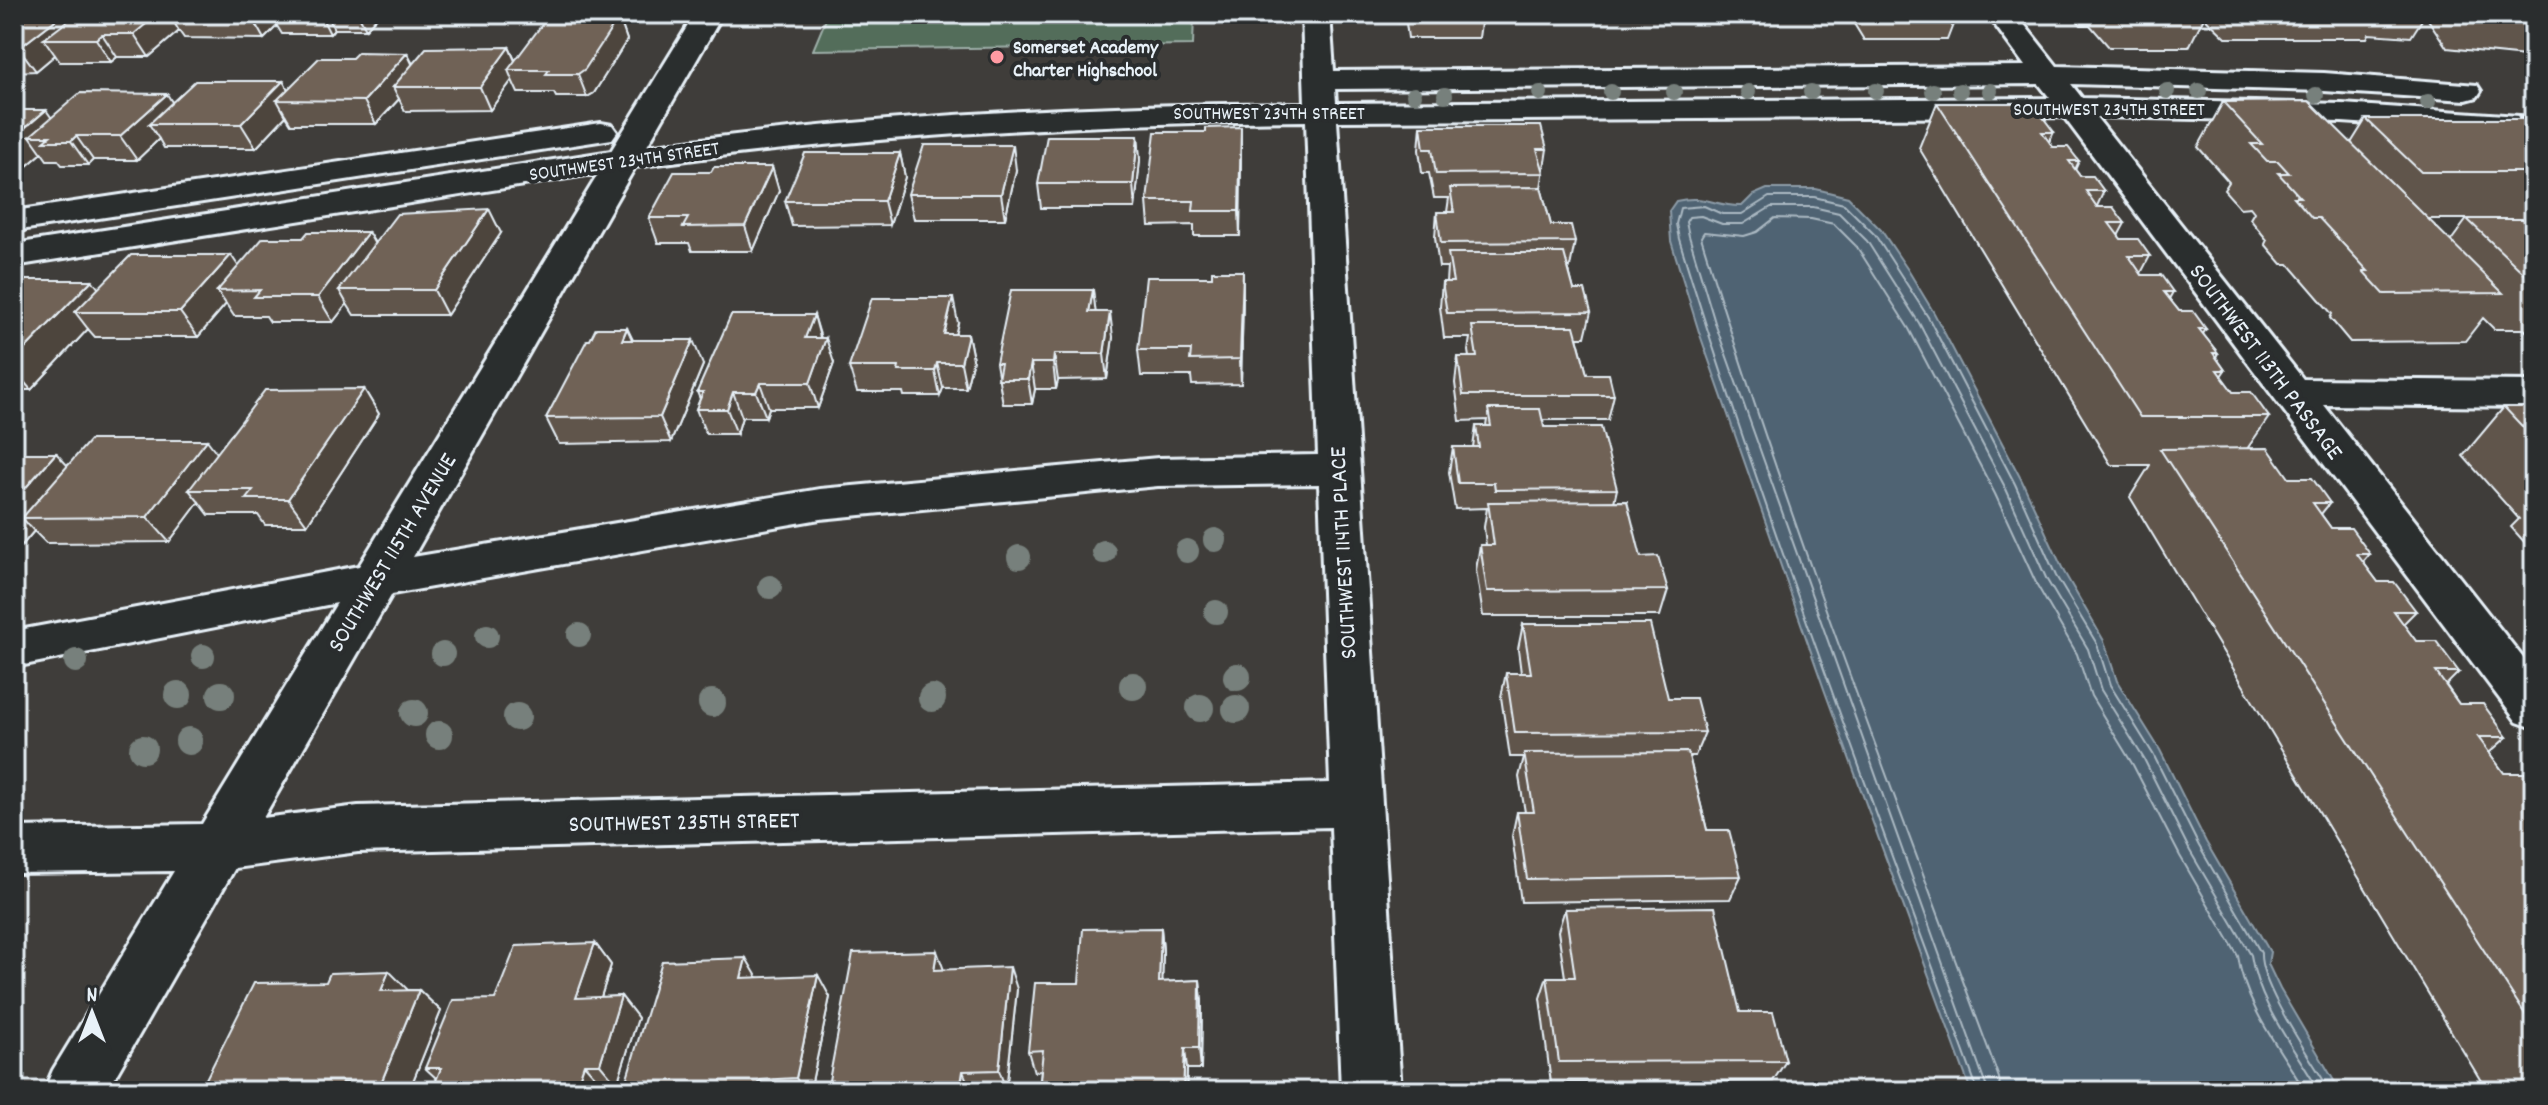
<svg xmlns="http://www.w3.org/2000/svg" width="2548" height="1105" font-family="Dekko,sans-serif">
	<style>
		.green { fill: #536d5a; stroke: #9eafa9; stroke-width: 2 }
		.water { fill: #506473; stroke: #8d9ca8; stroke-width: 2 }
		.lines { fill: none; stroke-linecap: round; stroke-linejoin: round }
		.shore { stroke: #abb9c3; stroke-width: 2 }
		.street-casing { stroke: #e8f1f8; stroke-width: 6 }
		.street { fill: #2a2d2e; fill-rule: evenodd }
		.tree { fill: #77807b }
		.wall { fill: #60544b; stroke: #e8f1f8; stroke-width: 2; fill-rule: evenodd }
		.shaded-wall { fill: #4e453d; stroke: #e8f1f8; stroke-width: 2 }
		.building { fill: #706257; stroke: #e8f1f8; stroke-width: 2 }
		.poi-dot { fill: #ff9aa2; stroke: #2a2d2e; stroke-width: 3 }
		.labels { text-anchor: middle; stroke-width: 8; stroke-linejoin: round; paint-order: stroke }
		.far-poi-label { font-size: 20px; font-weight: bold; fill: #e8f1f8; stroke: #2a2d2e; text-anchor: start }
		.far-street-label { font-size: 20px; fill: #e8f1f8; stroke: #2a2d2e }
		.street-label { font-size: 24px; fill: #e8f1f8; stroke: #2a2d2e }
	</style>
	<rect width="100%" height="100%" fill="#3f3d3a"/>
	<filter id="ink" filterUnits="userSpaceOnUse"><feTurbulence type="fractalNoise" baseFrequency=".0125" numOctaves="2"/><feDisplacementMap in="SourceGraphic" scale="16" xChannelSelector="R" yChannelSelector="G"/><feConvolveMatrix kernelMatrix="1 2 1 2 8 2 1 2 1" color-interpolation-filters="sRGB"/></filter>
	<g filter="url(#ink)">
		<path class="green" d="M828,14H1194L1193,45L813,50Z"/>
		<path class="water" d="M1767,189H1816L1848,197L1881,230L1908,270L1934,313L2022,481L2064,572L2104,641L2117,681L2160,750L2206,842L2270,952L2268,964L2280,989L2340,1091H1971L1824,689L1699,332L1671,241L1669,211L1676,201C1706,194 1715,207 1742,206L1753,195Z"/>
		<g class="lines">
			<path class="shore" d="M1978,1091C1875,808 1767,526 1679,239L1676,224L1680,208L1704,206L1722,214H1742L1769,197H1814L1844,204L1875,235L1928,317L2015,484L2056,576L2097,644L2110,685L2153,754L2199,846L2261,953C2259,985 2312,1060 2330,1091
				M1988,1091L1716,326L1689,236L1686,222L1689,217L1701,216L1722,224H1743L1771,207H1813L1839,213L1867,241L1919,323L2006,489L2047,580L2088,649L2101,690L2144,759L2190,851L2251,955C2258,1004 2295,1049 2319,1091
				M2000,1091L1999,1078C1896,799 1788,521 1701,237L1704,232L1744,236L1757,232L1775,218L1811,219L1834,224L1857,247L1909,329L1995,494L2037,585L2077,654L2091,696L2133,765L2180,856L2238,956C2245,1006 2280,1049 2305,1091"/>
			<defs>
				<path id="street" d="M695,14H723L647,146C865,116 1085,104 1305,103L1302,14H1330L1334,71L2025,66L1987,14H2016L2057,66L2324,73L2477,85L2481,91L2477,97L2466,100L2324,91L2071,84L2082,98L2342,104L2534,117V135L2342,122L2096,117L2303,379L2534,381V407L2324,405L2534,672V728L2517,722L2064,117L1337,121L1401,1091H1341L1331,827L358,852L235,868L107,1091H44L53,1070L174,871L14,873V827L202,824L337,603L14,667V631L359,566L599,173L14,266V244L611,151ZM2039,84L2050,98L1336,103L1335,89ZM1306,121L1318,455L1158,458L820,489L413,557L635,167C858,136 1082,123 1306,121ZM1319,484L1330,783L358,806L263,818L392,594L820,519L1158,486Z
					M601,123L612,125L617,132L612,139L14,231V211Z"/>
			</defs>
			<use href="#street" class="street-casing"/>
			<use href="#street" class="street"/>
		</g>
		<g class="tree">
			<circle cx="1876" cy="91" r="8"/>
			<circle cx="1933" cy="91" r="8"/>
			<circle cx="1960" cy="91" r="8"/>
			<circle cx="1990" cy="91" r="8"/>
			<circle cx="2167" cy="91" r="8"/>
			<circle cx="2199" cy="91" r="8"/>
			<circle cx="1611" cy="92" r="8"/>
			<circle cx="1674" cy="92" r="8"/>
			<circle cx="1748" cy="92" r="8"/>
			<circle cx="1811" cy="92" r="8"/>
			<circle cx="1540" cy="93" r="8"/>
			<circle cx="1414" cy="95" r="8"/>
			<circle cx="1445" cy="95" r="8"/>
			<circle cx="2316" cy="95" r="8"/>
			<circle cx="2428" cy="102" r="8"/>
			<circle cx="1215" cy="540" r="12"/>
			<circle cx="1187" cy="551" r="12"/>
			<circle cx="1104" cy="552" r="12"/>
			<circle cx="1019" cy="557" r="12"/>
			<circle cx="770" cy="587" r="12"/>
			<circle cx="1216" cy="612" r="12"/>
			<circle cx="579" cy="635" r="12"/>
			<circle cx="487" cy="636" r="12"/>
			<circle cx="443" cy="654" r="12"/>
			<circle cx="203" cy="656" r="12"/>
			<circle cx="76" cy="661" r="12"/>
			<circle cx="1237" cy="677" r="14"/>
			<circle cx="1133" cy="686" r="14"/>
			<circle cx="178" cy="695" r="14"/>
			<circle cx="221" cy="695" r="14"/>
			<circle cx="932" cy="698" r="14"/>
			<circle cx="712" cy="703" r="14"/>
			<circle cx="1200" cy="708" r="14"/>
			<circle cx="1236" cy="709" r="14"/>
			<circle cx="414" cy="713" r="14"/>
			<circle cx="517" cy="717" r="14"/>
			<circle cx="439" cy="735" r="14"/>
			<circle cx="189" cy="741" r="14"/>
			<circle cx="143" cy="749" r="14"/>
		</g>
		<path class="wall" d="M14,14H68L71,19L77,14H380L366,29H334L330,34H282L277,26L264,39L184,38L179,31L149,57H117L111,62H60L55,55L36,71L14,72Z
			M420,14H468L466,16H421Z
			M1397,14H1485L1484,23H1481L1479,38H1408L1406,23H1398Z
			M1848,14H1957L1947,40H1864Z
			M2071,14H2534V61H2529L2525,56L2447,48L2425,15L2411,37L2369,34L2367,38H2226L2204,17L2189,47H2109L2090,25H2081Z
			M619,17L627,40L594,93L587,97H556L554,93H518L512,80L490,110L405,111L399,99L376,124H291L286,116L256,148H164L159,139L137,160H93L88,165H62L58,160H47L42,153L14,177L17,105L20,110L52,118L172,102L283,81L288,90L352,58L407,53L413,64L509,47L515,60Z
			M2223,102L2351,143L2366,119H2520L2521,117H2534V332H2527L2524,329H2494L2483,318L2465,341L2350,342L2330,318L2332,314L2289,264H2282L2265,244L2267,240L2250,219L2254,212L2250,207L2240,208L2224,190L2229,182L2198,147ZM2427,219H2521H2467L2450,242Z
			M1937,103L2054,132L2049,142L2053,147L2079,161L2075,170L2080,176L2104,191L2097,206L2125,223L2118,236L2121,239L2150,256L2141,273L2142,275L2173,292L2169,299L2179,311L2206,329L2203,334L2218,353L2216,357L2225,370L2221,376L2233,392L2269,417L2247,449L2289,478L2330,503L2321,514L2331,528L2370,554L2363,562L2378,582L2416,611L2403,624L2416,641L2459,672L2446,685L2459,704L2507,737L2489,753L2504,773L2534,779V1091H2487L2130,497L2150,465H2111L1919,148Z
			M1421,126L1547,149L1541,188L1551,225L1575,242L1570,267H1568L1574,290L1591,312L1585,337H1577L1587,374L1614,395L1608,420H1543L1544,427L1617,489L1614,502L1641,557L1668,590L1660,616H1483L1476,570L1480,545H1486L1484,527L1487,508L1455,509L1449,472L1453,447H1473L1476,426H1486L1487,420L1460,421L1455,383L1458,357H1469L1468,351L1470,338H1444L1440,307L1442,282H1446L1447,267H1439L1435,237L1437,212H1447L1449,198H1434L1429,173H1422L1419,150Z
			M1138,136L1140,160L1135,208H1041L1038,184Z
			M1241,151L1240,236H1194V225L1149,226L1147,201Z
			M900,153L905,177L890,225L792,226L785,201Z
			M772,167L779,191L753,251H692L689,243H658L649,218L711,172Z
			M1016,170L1005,219H914L908,194Z
			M368,232L375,243L501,233L447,315H354L347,304L333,322H270L266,316H234L226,304L198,337H95L88,329L31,390H14V280H92L98,289L239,266L303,238Z
			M1093,290L1095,312L1113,337L1107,379L1058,380L1056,389H1035L1032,404H1003L996,363Z
			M1243,296L1241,384L1192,385L1191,376H1141L1138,350Z
			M814,315L821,338L834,363L818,408H769L766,417H742L737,434H706L696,409L700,399L697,392Z
			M958,323L955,334H968L973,359L966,388H943L940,396H904L903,392H857L849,367Z
			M627,328L633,340L703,365L671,442L559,444L546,418L590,340Z
			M364,389L379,414L307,525H265L258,515H209L199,502L169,542L46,543L34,531L14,555V453L67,466L217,453Z
			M2504,407H2534V553L2511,527L2519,519L2463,456Z
			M1523,624L1668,698L1705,732L1695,756H1689L1707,830L1741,876L1730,899L1521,902L1512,836L1517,812H1525L1519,777L1524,757H1510L1501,697L1506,673H1521L1518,649Z
			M1565,909L1740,1012L1786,1061L1773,1081L1551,1083L1540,998L1547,977H1565L1558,931Z
			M1161,928L1163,950L1162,982L1200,980L1202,1002L1201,1069H1187L1186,1091H1039L1041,1071L1034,1072L1028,1051L1079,983Z
			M595,943L611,965L601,997L621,996L638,1018L617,1084L437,1079L425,1068L495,999Z
			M944,970L1017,989L1006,1090L977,1091H827Z
			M757,977L830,997L810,1091H623Z
			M408,990H419L441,1011L409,1091H200Z"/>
		<path class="shaded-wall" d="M63,14H68L81,34L44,39L55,55L36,71L19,48Z
			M152,14H182L170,15L179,31L149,57L134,34Z
			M253,14H271L277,26L264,39L251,16Z
			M320,14H326L334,29L330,34Z
			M358,14H380L366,29Z
			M619,17L627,40L594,93L587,97L578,74Z
			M102,34L117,57L111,62L96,39Z
			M509,47L519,70H508L512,80L490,110L480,87Z
			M407,53L418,76L393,87L399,99L376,124L364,101Z
			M283,81L294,100H277L286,116L256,148L241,124Z
			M167,94L182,118L149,124L159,139L137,160L120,136Z
			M17,105L30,124L46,110L63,134L50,136H30L42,153L14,177V107Z
			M1241,127V151L1240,236L1239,211Z
			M76,136L93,160L88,165L71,141Z
			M1138,136L1140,160L1135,208L1133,184Z
			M1013,145L1016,170L1005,219L1001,194Z
			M900,153L905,177L890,225L884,201Z
			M772,167L779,191L753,251L745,226Z
			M489,209L501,233L447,315L434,290Z
			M368,232L382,257L339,290L347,304L333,322L318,297Z
			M231,255L247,279L217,291L226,304L198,337L180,312Z
			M1243,271V296L1241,384L1240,359Z
			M92,280L111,305L75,312L88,329L31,390L14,370V360Z
			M1093,290L1096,315L1089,312Z
			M953,298L958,323L949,359L944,334Z
			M1110,312L1113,337L1107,379L1104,354Z
			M814,315L821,341L805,338Z
			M627,328L638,353L622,340Z
			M968,334L973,359L966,388L961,363Z
			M826,338L834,363L818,408L810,383Z
			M693,340L703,365L671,442L660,417Z
			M1054,354L1058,380L1056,389L1053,363Z
			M937,363L943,388L940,396L935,371Z
			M1031,363L1035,389L1032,404L1028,379Z
			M760,383L769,408L766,417L756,392Z
			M364,389L379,414L307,525L288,499Z
			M733,392L742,417L737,434L727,409Z
			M207,440L226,465L189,490L199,502L169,542L147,517Z
			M56,453L79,478L22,518L34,531L14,555V501Z
			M1161,928L1163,950L1162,1003L1159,982Z
			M595,943L611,965L594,1019L576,998Z
			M937,951L945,973L934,970Z
			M746,958L759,980L741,978Z
			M1010,967L1017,989L1006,1090L999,1070Z
			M389,971L411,993L381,991Z
			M818,975L830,997L810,1091H804L796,1078Z
			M1200,980L1202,1002L1201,1069L1199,1048Z
			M419,990L441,1011L409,1091H390L381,1083Z
			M621,996L638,1018L617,1084L600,1064Z
			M1185,1048L1187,1069L1186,1091H1183Z
			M584,1064L602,1084L600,1091H575Z
			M963,1071L971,1091H960Z
			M760,1080L768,1091H757Z
			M342,1083L352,1091H338Z"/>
		<path class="building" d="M14,14H63L19,48H14Z
			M77,14H158L134,34H102L96,39H44Z
			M172,14H253L251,16L170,15Z
			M1410,14H1482V15H1410Z
			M619,17L585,69L578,74H546L549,70H508L547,18Z
			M509,47L480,87H393L426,48Z
			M358,52L407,53L364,101L277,100L319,58H352Z
			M195,81H283L241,124H149Z
			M80,93L167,94L120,136H76L71,141H44L50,136H30Z
			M2309,101L2503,293L2384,294L2363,271H2368L2319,218H2312L2294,197H2300L2278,173H2289L2278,161H2267L2251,144H2262L2223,102Z
			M1937,103H2032L2054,132H2042L2053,147H2068L2079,161H2069L2080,176H2093L2104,191H2086L2097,207H2113L2125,223H2109L2121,239H2138L2150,256H2129L2142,275H2161L2173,292H2164L2179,311H2193L2206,329H2199L2218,353H2213L2225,370H2217L2233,392H2251L2269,417H2140Z
			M14,110H46L14,137Z
			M2521,117H2534V172H2421L2366,119H2524Z
			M1421,126H1541L1547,149H1537L1544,173L1436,174L1432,149H1424Z
			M1241,127L1239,211H1193L1194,201H1147L1155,132H1206V128Z
			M1047,136H1138L1133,184H1038Z
			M924,145H1013L1001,194H908Z
			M805,153H900L884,201H785Z
			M714,167H772L745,226L683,227L688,218H649L674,172H711Z
			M1541,187L1551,225H1571L1575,242L1441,243L1437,212H1454L1450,188Z
			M489,209L434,290H339L397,214Z
			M2467,219H2534V281H2532Z
			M308,232H368L318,297H254L260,290L217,291L263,238H303Z
			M1448,253H1564L1574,290H1585L1591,312L1447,313L1442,282H1453Z
			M131,255H231L180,312H75Z
			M1212,271H1243L1240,359L1190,360L1191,350H1138L1146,277H1212Z
			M14,280H92L14,360Z
			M1011,290H1093L1089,312H1110L1104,354H1054L1053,363H1031L1028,379H998L1001,363H996Z
			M872,298H953L944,334H968L961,363H937L935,371H898L899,367H849Z
			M731,315H814L805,338H826L810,383H760L756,392H733L727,409H696L703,392H697Z
			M1472,326H1574L1587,374H1609L1614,395H1463L1458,357H1477Z
			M596,328H627L622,340H693L660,417L546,418L587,340H590Z
			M364,389L288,499H246L253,490H189L265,390Z
			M2504,407H2534V439Z
			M1488,409H1540L1544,427H1601L1617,489L1495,490L1494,483H1458L1453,447H1479L1476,426H1491Z
			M90,440H207L147,517L22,518Z
			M2268,448L2289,478H2312L2330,503H2313L2331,528H2351L2370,554H2357L2378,582H2394L2416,611H2394L2416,641H2436L2459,672H2436L2459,704H2483L2507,737H2478L2504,773H2529L2534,779V1028L2160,449Z
			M14,453H56L14,501Z
			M1627,501L1641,557L1658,556L1668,590L1487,591L1480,545H1494L1488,502Z
			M1523,624H1650L1668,698H1696L1705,732L1515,733L1506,673H1531Z
			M1688,752L1707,830H1729L1741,876L1527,879L1517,812H1534L1524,753Z
			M1715,907L1740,1012H1773L1786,1061L1559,1062L1547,977H1575L1565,909Z
			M1161,928L1159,982L1200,980L1199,1048H1185L1183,1091H1039L1043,1050L1028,1051L1035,983H1079L1083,929Z
			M595,943L576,998L621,996L600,1064H584L575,1091H432L441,1068H425L453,1000L495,999L516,946Z
			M937,951L934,970L1010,967L999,1070L963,1071L960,1091H827L853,953Z
			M746,958L741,978L818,975L796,1078L760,1080L757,1091H623L662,961Z
			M389,971L381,991L419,990L381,1083H342L338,1091H200L254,983L326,982L330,973Z"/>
	</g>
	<circle class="poi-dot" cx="997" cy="57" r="8"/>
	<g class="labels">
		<g class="far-poi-label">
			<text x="1013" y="53">Somerset Academy<tspan x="1013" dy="23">Charter Highschool</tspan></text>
		</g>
		<g class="far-street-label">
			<text x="2109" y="115">SOUTHWEST 234TH STREET</text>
			<text x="1269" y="119">SOUTHWEST 234TH STREET</text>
			<text transform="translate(624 160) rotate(-8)" y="7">SOUTHWEST 234TH STREET</text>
		</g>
		<g class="street-label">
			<text transform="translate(2267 361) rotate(53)" y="8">SOUTHWEST 113TH PASSAGE</text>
			<text transform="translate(391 552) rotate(-59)" y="8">SOUTHWEST 115TH AVENUE</text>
			<text transform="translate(1342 553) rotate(-93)" y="8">SOUTHWEST 114TH PLACE</text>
			<text transform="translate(684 821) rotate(-1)" y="8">SOUTHWEST 235TH STREET</text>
		</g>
	</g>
	<rect width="2548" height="1105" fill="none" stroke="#2a2d2e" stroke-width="48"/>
	<rect x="24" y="24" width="2500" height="1057" fill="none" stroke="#e8f1f8" stroke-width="3" filter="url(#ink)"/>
	<g transform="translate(92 1013)" stroke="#2a2d2e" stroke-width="6" paint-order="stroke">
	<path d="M0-6L14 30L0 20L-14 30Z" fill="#e8f1f8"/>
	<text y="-12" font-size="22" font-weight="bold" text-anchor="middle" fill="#e8f1f8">N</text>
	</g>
</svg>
